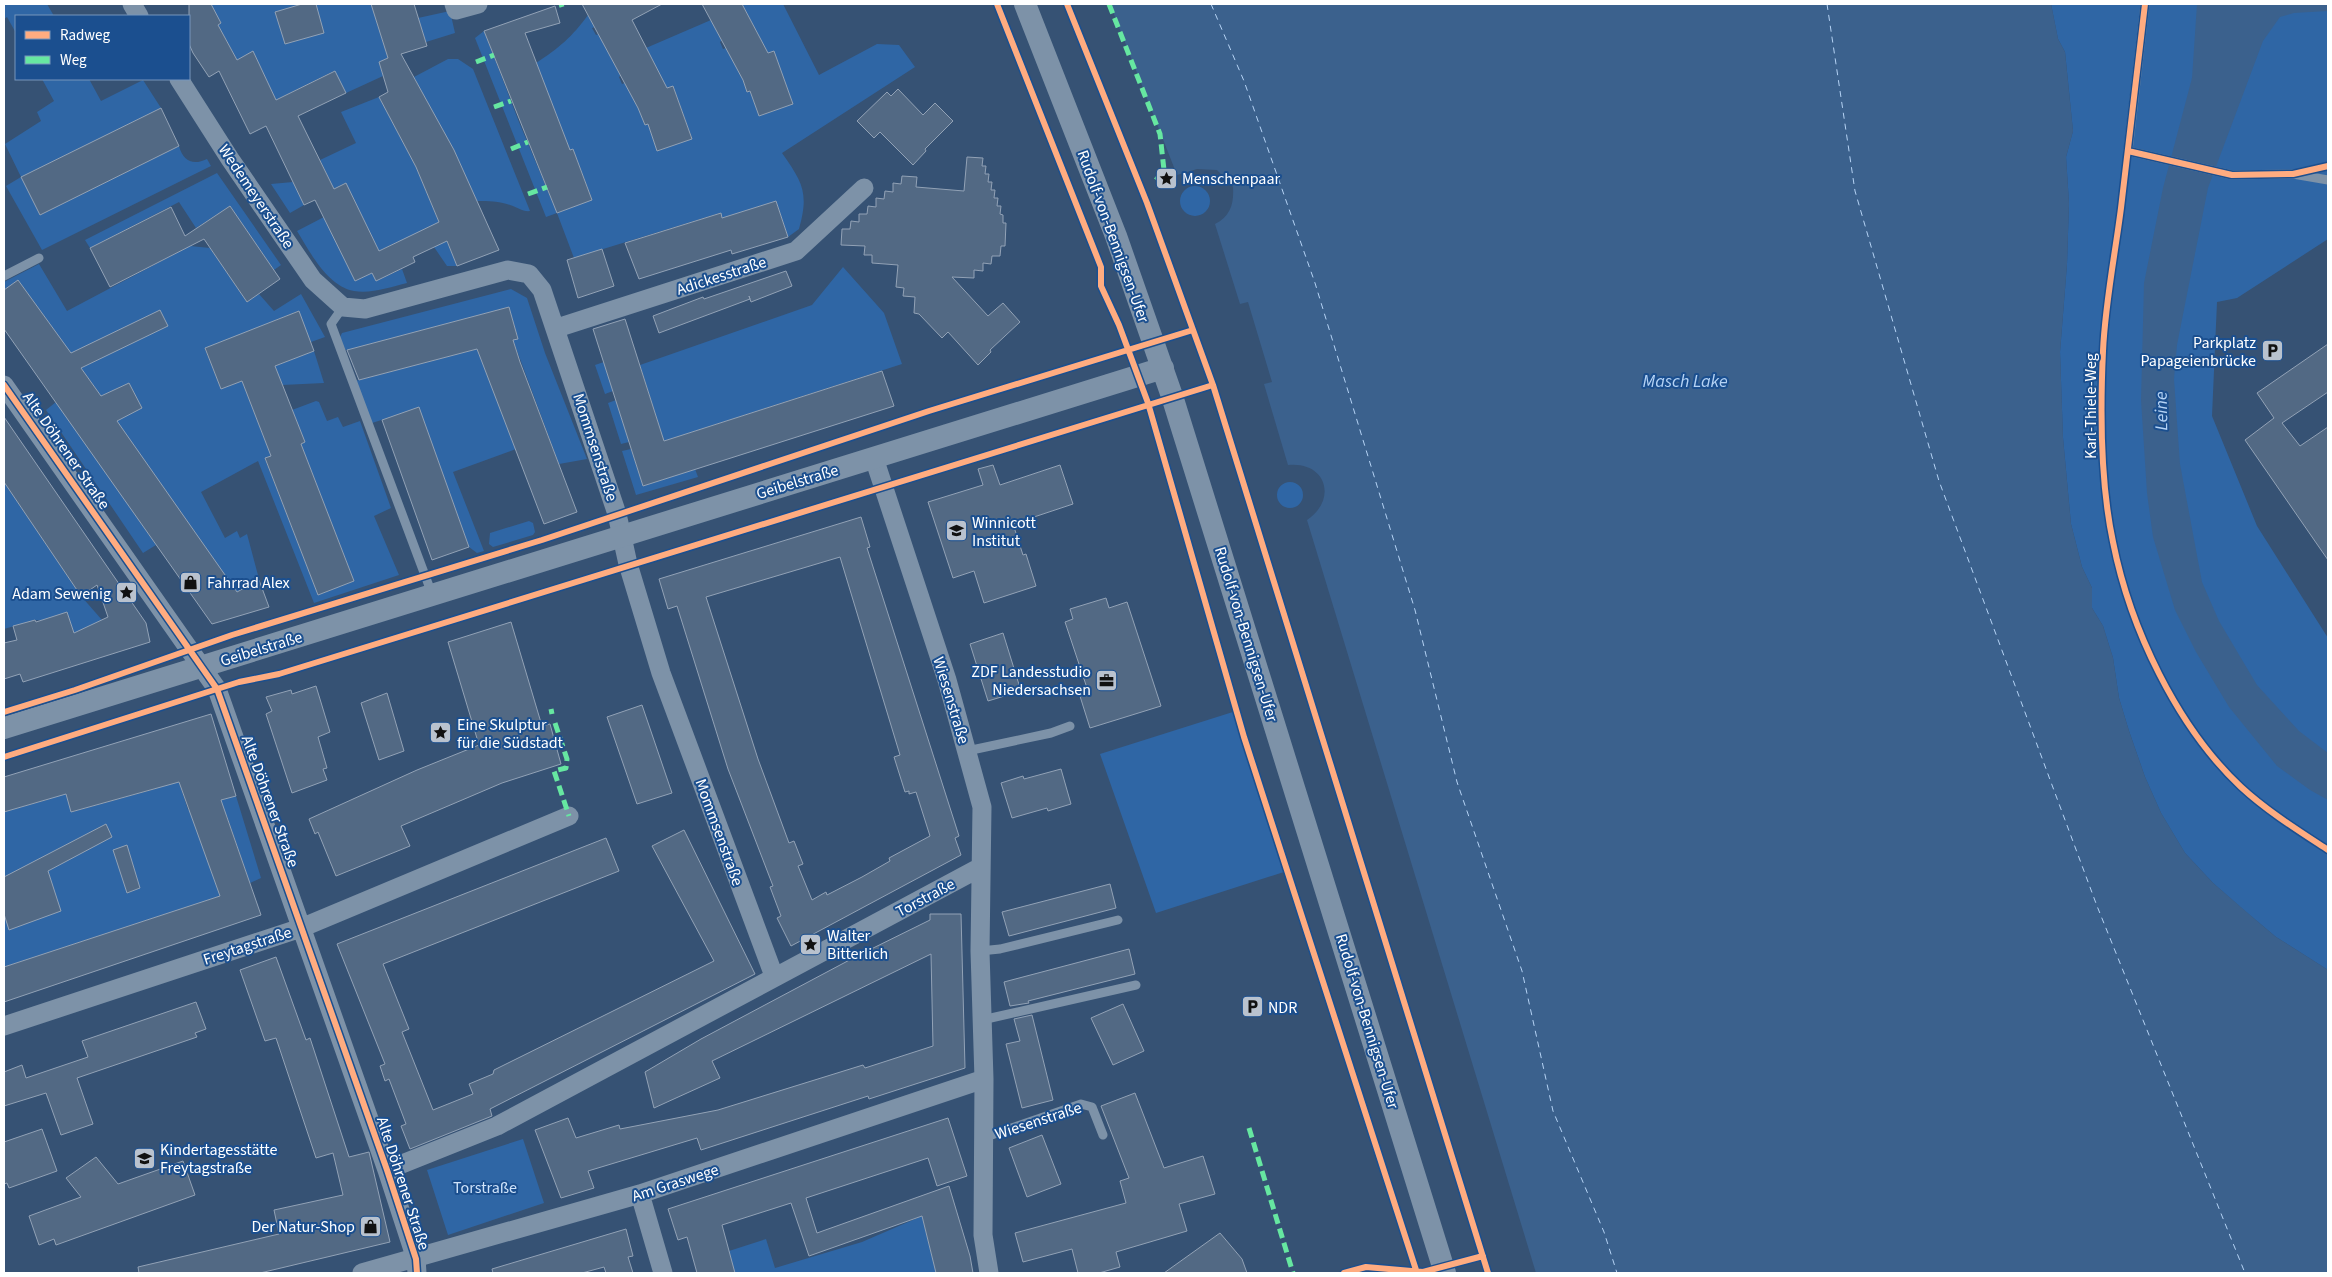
<svg xmlns="http://www.w3.org/2000/svg" width="2332" height="1277" font-family="'Source Sans 3',sans-serif">
	<style>
		.green { fill: #2f66a5 }
		.water { fill: #3b618d }
		.lines { fill: none; stroke-linecap: round; stroke-linejoin: round }
		.ferry { stroke: #b5d3f5; stroke-width: 1; stroke-dasharray: 6 5; stroke-linecap: butt }
		.building { fill: #526984; stroke: #92a2b6; fill-rule: evenodd }
		.service { stroke: #7d92a8; stroke-width: 9 }
		.minor { stroke: #7d92a8; stroke-width: 19 }
		.tertiary { stroke: #7d92a8; stroke-width: 22 }
		.quiet { stroke: #66e7a1; stroke-width: 5; stroke-dasharray: 10 5; stroke-linecap: butt }
		.cycleway-casing { stroke: #1b4f8f; stroke-width: 9 }
		.cycleway { stroke: #ffac80; stroke-width: 6 }
		.labels { text-anchor: middle; stroke-width: 4; stroke-linejoin: round; paint-order: stroke }
		.poi-label { font-size: 16px; fill: #fff; stroke: #1b4f8f; text-anchor: start }
		.street-label { font-size: 16px; fill: #fff; stroke: #1b4f8f }
		.park-label { font-size: 16px; fill: #cfe3fa; stroke: #1b4f8f }
		.water-label { font-size: 18px; font-style: italic; fill: #b5d3f5; stroke: #1b4f8f }
	</style>
	<rect width="100%" height="100%" fill="#365274"/>
	<path class="green" d="M4,4H47L54,16H16V33L7,17L4,19Z
		M208,4H371L388,58L379,62L383,76L346,93L334,71L276,100L252,52L237,60L218,25L221,23L219,19L216,21Z
		M742,4H783L819,75L877,44L899,45L915,67L782,153C803,183 809,193 799,229L788,237L776,201L722,218L720,213L574,258L557,213L546,217L475,38L484,31L519,122L557,213L592,199L573,149L570,150L536,63C559,48 572,37 588,15L595,27L592,28L596,35L599,34L621,75L619,77L622,84L625,83L640,102L645,125L648,124L658,151L692,138L673,86L667,88L646,48L711,20L722,40L720,42L723,49L726,48L741,67L747,92L750,91L759,116L793,104L774,52L768,53Z
		M2051,4H2328V239L2237,298L2217,302L2212,416L2257,526L2328,638V970L2276,937L2245,911L2213,883L2185,853L2161,813L2145,777L2129,731L2119,698L2113,658L2103,626L2092,608V588L2082,567L2071,524L2063,438L2060,352L2067,264L2069,203L2066,157L2073,131L2065,52L2058,39Z
		M450,11L455,33L426,42L418,18Z
		M448,59H458L473,69L530,211C523,212 517,207 510,205C499,201 488,201 477,201L414,77Z
		M42,79H89L101,101L143,80L161,108L22,177L40,215L179,146C183,161 193,166 207,159L211,166L42,250L6,186L21,177L5,144L41,121L37,112L54,101Z
		M379,97L416,167L457,266H447L434,247L404,250L399,241L379,251L345,183L334,189L320,160L356,143L341,112Z
		M217,173L281,265L274,270L230,206L196,228L179,202L90,248L85,240Z
		M293,182L304,205L290,213L271,184Z
		M1180 201a15 15 0 1 1 30 0a15 15 0 1 1-30 0Z
		M324,217L355,281L372,273L376,281L402,269L407,283C391,287 371,294 354,291C327,286 310,252 297,231Z
		M190,246L210,248L247,302L259,294L274,311L301,294L325,337L311,342L298,311L205,349L221,389L242,381L271,456L265,459L318,595L354,581L301,444L305,442L292,410L316,401L319,402L327,421L338,417L343,427L360,421L391,508L374,516L399,575L314,603L258,461L201,492L225,538L237,531L240,538L247,534L259,579L237,592L95,456L156,545L143,553L46,410L56,402L142,408L129,383L101,396L18,280L4,290V282L39,264L67,311Z
		M843,267L884,313L902,364L664,441L640,365L812,305Z
		M511,289L527,298L545,353L587,459L559,464L513,340L518,338L509,307L347,350L344,349L340,337L342,333Z
		M485,347L516,449L453,472L484,551L477,553L469,547L419,408L372,423L355,381Z
		M314,351L324,383L282,385L275,366Z
		M604,362L613,391L605,394L595,365Z
		M616,400L629,442L621,444L608,403Z
		M631,449L643,486L695,469L698,477L636,495L622,451Z
		M1277 495a13 13 0 1 1 26 0a13 13 0 1 1-26 0Z
		M4,482L81,596L102,620L79,636L43,620H35L4,629Z
		M529,521L533,523L535,532L533,535L493,547L489,544L490,533Z
		M1236,711L1287,871L1156,913L1100,754Z
		M177,776L188,810L236,796L261,878L250,883L227,816L197,826L220,896L4,967V812L50,799L62,783L72,812L155,789Z
		M523,1139L544,1203L448,1235L427,1170Z
		M922,1216L936,1273H734L729,1251L766,1239L775,1268L862,1242Z"/>
	<path class="water" d="M1110,4H2051L2058,39L2065,52L2073,131L2066,157L2069,203L2067,264L2060,352L2063,438L2071,524L2082,567L2092,588V608L2103,626L2113,658L2119,698L2129,731L2145,777L2161,813L2185,853L2213,883L2257,921L2276,937L2328,970V1273H1536L1307,520C1338,499 1326,461 1288,465L1264,384L1272,382L1248,302L1240,304L1215,224C1231,216 1234,203 1233,187L1217,170L1197,169L1177,175Z
		M2197,4H2328V11L2294,13L2280,17L2263,41L2208,188L2177,345L2174,379L2180,464L2202,582L2219,621L2257,685L2299,731L2328,753V800L2310,790L2277,766L2229,707L2196,652L2175,610L2153,537L2147,493L2141,400L2144,283L2163,188L2192,78Z"/>
	<g class="lines">
		<path class="ferry" d="M1211,4L1244,81L1315,283L1415,610L1457,782L1522,971L1553,1111L1604,1232L1617,1273
			M1827,4L1855,191L1939,481L2097,906L2245,1273"/>
	</g>
	<path class="building" d="M189,4H211L221,23L218,25L237,60L253,51L276,100L335,71L346,93L298,116L334,189L346,183L379,251L439,222L416,167L379,97L388,92L379,62L388,58L371,4H414L427,46L401,54L454,150L499,250L457,266L447,241L413,257L415,262L376,281L372,273L355,281L315,200L304,205L266,126L250,134L219,71L209,77L193,53L189,44Z
		M302,4H316L324,33L285,44L275,12Z
		M582,4H662L632,20L667,88L673,86L692,139L657,151L648,124L645,125L638,108Z
		M702,4H742L768,53L774,51L793,104L759,116L750,91L747,92L743,80Z
		M555,6L560,23L525,33L570,150L573,149L592,200L557,213L484,31Z
		M898,89L923,115L935,103L953,121L925,149L926,151L913,165L880,132L874,138L857,121L887,92L891,96Z
		M161,108L179,146L40,215L21,177Z
		M967,157L983,158L982,166H986L985,174H989L988,182H992L991,190H995L994,198H998L997,206H1001L1000,214L1003,215V223H1006L1005,246H1001L1000,256H992L991,264L983,263V271L974,270V278L952,277L988,316L1003,303L1020,322L990,350L991,352L978,365L948,332L942,338L919,314L914,313L915,297L903,296L904,288L896,287L898,265L872,263V255H864L865,246L841,245L842,229H850L851,221L859,222V214H867L868,206L876,207V198L884,199L885,191L893,192V183L901,184L902,176L917,177L916,187L964,191Z
		M776,201L788,237L732,254L731,250L639,279L625,243L721,213L722,218Z
		M230,206L280,279L247,302L204,239L110,287L90,248L171,207L185,236Z
		M602,249L614,286L578,298L567,260Z
		M786,271L792,286L751,302L749,296L750,299L659,333L653,316L703,297L704,299Z
		M18,280L71,353L160,310L168,326L81,368L101,396L129,383L142,408L117,421L237,592L259,580L269,607L212,624L4,329V290Z
		M509,307L518,339L513,340L520,362L577,512L544,524L477,349L359,380L347,350Z
		M299,311L314,351L275,366L305,442L301,444L354,581L318,595L265,458L271,456L242,381L221,389L205,348Z
		M625,319L664,441L882,371L894,406L643,486L593,329Z
		M2328,344V392L2282,423L2300,446L2328,427V560L2245,440L2274,418L2257,393Z
		M419,407L469,547L432,560L382,420Z
		M4,417L146,623L150,642L23,682L20,674L4,679V643L17,640L13,626L35,620L36,622L67,612L74,633L108,617L97,585L81,596L4,482Z
		M993,465L1000,485L1060,465L1073,504L1013,524L1023,555L1026,554L1036,586L984,603L974,571L953,578L928,502L983,485L978,469Z
		M861,517L870,547L867,548L959,836L955,838L961,855L791,946L777,918L781,916L770,887L773,886L728,769L677,606L668,609L659,579ZM840,557L900,755L894,757L905,792L909,791V794L916,792L930,836L889,858L890,861L862,877L827,895L826,892L812,900L798,866L803,864L794,841L789,843L758,759L706,597Z
		M1106,598L1109,608L1127,602L1161,706L1090,728L1079,693L1088,691L1065,622L1073,619L1070,609Z
		M511,622L542,726L550,724L561,764L502,783L401,826L410,846L336,876L318,832L315,834L309,819L417,770L479,745L448,642Z
		M1003,633L1021,691L988,701L970,644Z
		M316,686L330,732L318,737L327,768L323,769L327,780L292,793L266,714L272,711L266,697L291,690L292,694Z
		M387,693L404,751L379,760L361,703Z
		M642,705L672,793L637,804L607,717Z
		M211,714L236,796L221,800L261,915L4,1002V967L220,896L179,782L71,812L66,794L4,812V777Z
		M1061,769L1071,804L1048,811L1047,808L1012,818L1001,783L1023,776L1024,779Z
		M106,824L112,837L48,871L61,911L9,930L4,914V877Z
		M684,830L755,974L490,1109L492,1116L410,1149L401,1126L406,1124L389,1079L385,1081L380,1066L385,1064L337,944L606,838L619,871L383,964L409,1029L402,1032L433,1110L473,1094L469,1084L493,1074L494,1070L714,961L652,846Z
		M127,845L140,888L127,893L113,850Z
		M1110,884L1116,908L1009,936L1002,912Z
		M930,914H961L965,1068L869,1099L868,1096L701,1150L697,1138L588,1171L594,1188L561,1198L535,1130L568,1118L576,1138L619,1125L620,1129L718,1110L863,1065L865,1068L933,1046L931,954L712,1061L720,1078L654,1108L645,1072L701,1039L857,956L930,920Z
		M1129,949L1135,974L1028,1001L1029,1003L1010,1006L1004,982Z
		M276,957L306,1040L310,1038L349,1157L369,1152L390,1242L260,1273H139L138,1267L279,1234L274,1210L343,1195L333,1153L316,1158L276,1038L265,1041L240,970Z
		M196,1002L206,1029L195,1033L197,1037L77,1078L93,1124L61,1135L46,1093L4,1106V1072L22,1065L26,1078L88,1057L82,1041Z
		M1123,1004L1144,1051L1113,1065L1091,1018Z
		M1032,1015L1053,1100L1022,1108L1006,1044L1020,1041L1014,1019Z
		M1135,1093L1164,1168L1203,1156L1215,1194L1179,1204L1187,1231L1116,1252L1120,1267L1099,1273H1078L1072,1249L1023,1262L1015,1233L1126,1203L1120,1181L1129,1178L1101,1106Z
		M948,1118L967,1176L937,1186L928,1158L806,1198L817,1233L949,1186L970,1256L973,1273H936L922,1216L809,1256L791,1203L722,1225L735,1273H697L687,1237L678,1240L668,1209Z
		M42,1129L57,1171L9,1188L7,1183L4,1184V1142Z
		M1042,1135L1061,1184L1027,1197L1009,1148Z
		M96,1157L118,1184L183,1161L195,1195L56,1245L54,1239L39,1245L29,1216L81,1197L66,1178Z
		M626,1229L633,1256L628,1257L633,1273H606L604,1267L582,1273H493L492,1269Z
		M1220,1233L1242,1259L1247,1273H1164Z"/>
	<g class="lines">
		<path class="service" d="M2145,4L2128,151L2232,175L2293,174L2328,180
			M4,276L39,258
			M343,307L331,324L432,594
			M967,751L1051,733L1070,726
			M980,951L1000,949L1118,920
			M982,1020L1136,985
			M983,1138L1081,1104L1092,1107L1103,1135"/>
		<path class="minor" d="M132,4L139,16
			M454,4L456,10L478,4
			M179,79L230,159L313,280L343,307L365,309L508,270L529,274L542,290L617,514L628,564L661,673L774,976
			M557,328L796,251L864,188
			M4,385L217,689L387,1170L416,1259L417,1273
			M874,458L947,680L982,807L980,951L984,1079L983,1235L989,1273
			M4,1026L301,928L569,816
			M387,1170L497,1126L981,867
			M640,1194L663,1273
			M362,1273L640,1194L984,1079"/>
		<path class="tertiary" d="M1025,4L1116,236L1172,396L1445,1273
			M4,728L1163,368"/>
		<path class="quiet" d="M561,4L562,7
			M1109,4L1160,134L1164,170L1156,180
			M476,62L494,55
			M494,107L511,101
			M511,149L528,142
			M528,194L547,187
			M551,709L552,714
			M555,723L567,759L566,768L554,771L569,816
			M1249,1128L1293,1273"/>
		<defs>
			<path id="cycleway" d="M997,4L1101,267V286L1119,325L1148,403L1244,737L1417,1273
				M1067,4L1147,203L1213,385L1488,1273
				M2145,4C2137,72 2129,140 2121,208C2115,255 2105,304 2103,351C2100,414 2100,481 2113,542C2130,628 2177,727 2241,787C2267,811 2299,831 2328,850
				M2128,151L2232,175L2293,174L2328,166
				M4,385L217,689L387,1170L416,1259L417,1273
				M4,712L75,690L232,635L542,540L929,411L1193,330
				M4,757L239,682L279,674L1213,385
				M1344,1273L1366,1267L1423,1272L1483,1256"/>
		</defs>
		<use href="#cycleway" class="cycleway-casing"/>
		<use href="#cycleway" class="cycleway"/>
	</g>
	<defs>
		<symbol id="sight-square" viewBox="-11 -11 22 22"><rect x="-9" y="-9" width="18" height="18" rx="4" fill="#b9c2ce" stroke="#1b4f8f"/><path d="M0-6L1.8-2.2L6-1.7L2.9 1.2L3.7 5.4L0 3.3L-3.7 5.4L-2.9 1.2L-6-1.7L-1.8-2.2Z" fill="#111"/></symbol>
		<symbol id="parking-square" viewBox="-11 -11 22 22"><rect x="-9" y="-9" width="18" height="18" rx="4" fill="#b9c2ce" stroke="#1b4f8f"/><path d="M-3.5-5.5H1a3.5 3.5 0 0 1 0 7H-1V5.5H-3.5ZM-1-3.4V-.6H.8a1.4 1.4 0 0 0 0-2.8Z" fill="#111"/></symbol>
		<symbol id="university-square" viewBox="-11 -11 22 22"><rect x="-9" y="-9" width="18" height="18" rx="4" fill="#b9c2ce" stroke="#1b4f8f"/><path d="M0-5L7-2L0 1L-7-2ZM-4 1L0 2.5L4 1V4Q0 6-4 4Z" fill="#111"/></symbol>
		<symbol id="shop-square" viewBox="-11 -11 22 22"><rect x="-9" y="-9" width="18" height="18" rx="4" fill="#b9c2ce" stroke="#1b4f8f"/><path d="M-5-2.5h2.3a2.7 3.5 0 0 1 5.4 0H5L5.5 6h-11ZM-1.5-2.5h3a1.5 2.3 0 0 0-3 0Z" fill="#111"/></symbol>
		<symbol id="office-square" viewBox="-11 -11 22 22"><rect x="-9" y="-9" width="18" height="18" rx="4" fill="#b9c2ce" stroke="#1b4f8f"/><path d="M-6-3h4V-5.5h4V-3h4V5H-6ZM-1-4.5V-3h2v-1.5ZM-6 0V1H6V0Z" fill="#111"/></symbol>
		<symbol id="school-square" viewBox="-11 -11 22 22"><rect x="-9" y="-9" width="18" height="18" rx="4" fill="#b9c2ce" stroke="#1b4f8f"/><path d="M0-5L7-2L0 1L-7-2ZM-4 1L0 2.5L4 1V4Q0 6-4 4Z" fill="#111"/></symbol>
	</defs>
	<g fill-rule="evenodd">
		<use href="#sight-square" x="1154" y="166" width="25" height="25"/>
		<use href="#parking-square" x="2260" y="338" width="25" height="25"/>
		<use href="#university-square" x="944" y="518" width="25" height="25"/>
		<use href="#shop-square" x="178" y="570" width="25" height="25"/>
		<use href="#sight-square" x="114" y="580" width="25" height="25"/>
		<use href="#office-square" x="1094" y="668" width="25" height="25"/>
		<use href="#sight-square" x="428" y="720" width="25" height="25"/>
		<use href="#sight-square" x="798" y="932" width="25" height="25"/>
		<use href="#parking-square" x="1240" y="994" width="25" height="25"/>
		<use href="#school-square" x="132" y="1146" width="25" height="25"/>
		<use href="#shop-square" x="358" y="1214" width="25" height="25"/>
	</g>
	<g class="labels">
		<g class="poi-label">
			<text x="1182" y="184">Menschenpaar</text>
			<text x="2256" y="348" text-anchor="end">Parkplatz<tspan x="2256" dy="18">Papageienbrücke</tspan></text>
			<text x="972" y="528">Winnicott<tspan x="972" dy="18">Institut</tspan></text>
			<text x="207" y="588">Fahrrad Alex</text>
			<text x="111" y="599" text-anchor="end">Adam Sewenig</text>
			<text x="1091" y="677" text-anchor="end">ZDF Landesstudio<tspan x="1091" dy="18">Niedersachsen</tspan></text>
			<text x="457" y="730">Eine Skulptur<tspan x="457" dy="18">für die Südstadt</tspan></text>
			<text x="827" y="941">Walter<tspan x="827" dy="18">Bitterlich</tspan></text>
			<text x="1268" y="1013">NDR</text>
			<text x="160" y="1155">Kindertagesstätte<tspan x="160" dy="18">Freytagstraße</tspan></text>
			<text x="355" y="1232" text-anchor="end">Der Natur-Shop</text>
		</g>
		<g class="street-label">
			<text transform="translate(257 196) rotate(56)" y="6">Wedemeyerstraße</text>
			<text transform="translate(1114 236) rotate(70)" y="6">Rudolf-von-Bennigsen-Ufer</text>
			<text transform="translate(721 275) rotate(-18)" y="6">Adickesstraße</text>
			<text transform="translate(2090 406) rotate(-90)" y="6">Karl-Thiele-Weg</text>
			<text transform="translate(596 447) rotate(72)" y="6">Mommsenstraße</text>
			<text transform="translate(67 450) rotate(55)" y="6">Alte Döhrener Straße</text>
			<text transform="translate(797 481) rotate(-17)" y="6">Geibelstraße</text>
			<text transform="translate(1247 634) rotate(73)" y="6">Rudolf-von-Bennigsen-Ufer</text>
			<text transform="translate(261 648) rotate(-17)" y="6">Geibelstraße</text>
			<text transform="translate(952 700) rotate(73)" y="6">Wiesenstraße</text>
			<text transform="translate(271 801) rotate(70)" y="6">Alte Döhrener Straße</text>
			<text transform="translate(720 832) rotate(70)" y="6">Mommsenstraße</text>
			<text transform="translate(925 897) rotate(-28)" y="6">Torstraße</text>
			<text transform="translate(247 945) rotate(-18)" y="6">Freytagstraße</text>
			<text transform="translate(1368 1021) rotate(73)" y="6">Rudolf-von-Bennigsen-Ufer</text>
			<text transform="translate(1038 1120) rotate(-18)" y="6">Wiesenstraße</text>
			<text transform="translate(675 1182) rotate(-18)" y="6">Am Graswege</text>
			<text transform="translate(404 1183) rotate(72)" y="6">Alte Döhrener Straße</text>
		</g>
		<g class="park-label">
			<text x="485" y="1193">Torstraße</text>
		</g>
		<g class="water-label">
			<text x="1685" y="387">Masch Lake</text>
			<text transform="translate(2161 411) rotate(-91)" y="6">Leine</text>
		</g>
	</g>
	<rect width="2332" height="1277" fill="none" stroke="#ffffff" stroke-width="10"/>
	<rect x="15" y="15" width="175" height="65" fill="#1b4f8f" stroke="#7695bc"/>
	<rect x="25" y="31" width="25" height="8" fill="#ffac80" stroke="#7695bc"/>
	<text x="60" y="40" font-size="15" fill="#ffffff">Radweg</text>
	<rect x="25" y="56" width="25" height="8" fill="#66e7a1" stroke="#7695bc"/>
	<text x="60" y="65" font-size="15" fill="#ffffff">Weg</text>
</svg>
